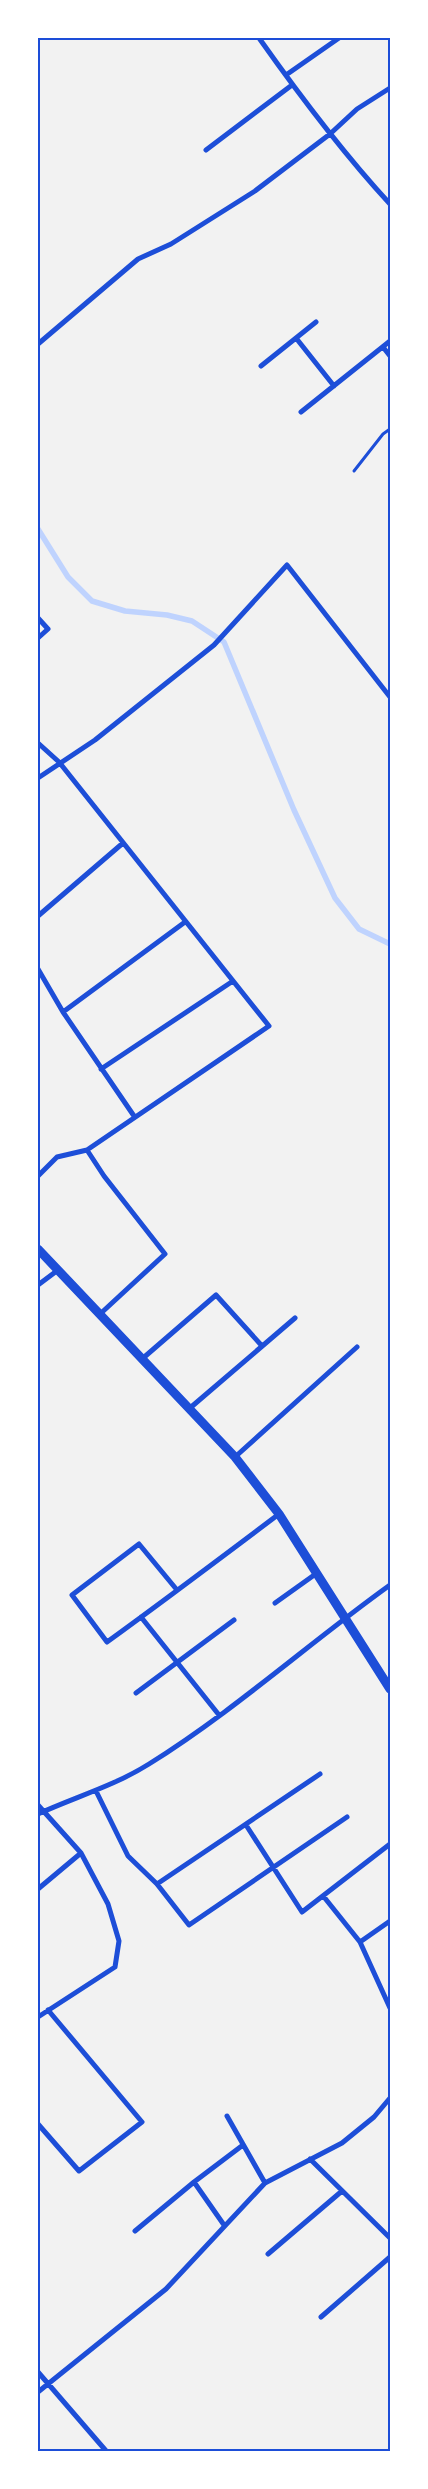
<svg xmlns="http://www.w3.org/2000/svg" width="428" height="2489" font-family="'Playfair Display',serif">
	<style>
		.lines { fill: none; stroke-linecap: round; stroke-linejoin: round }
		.stream { stroke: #bfd3fe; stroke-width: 5.5 }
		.path { stroke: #1d4ed8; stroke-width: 3 }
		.minor { stroke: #1d4ed8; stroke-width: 5 }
		.tertiary { stroke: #1d4ed8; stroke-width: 9 }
		.neatline { fill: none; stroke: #1d4ed8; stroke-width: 2 }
	</style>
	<rect width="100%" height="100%" fill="#f2f2f2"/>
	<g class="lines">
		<path class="stream" d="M38,529L68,577L92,601L125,611L167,615L192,621L224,642L294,810L335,898L359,929L390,944"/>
		<path class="path" d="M354,471L383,434L390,429"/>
		<path class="minor" d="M259,38C300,96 342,152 390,204
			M286,75L339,38
			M206,150L292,85
			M296,338L334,386
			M38,344L138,259L171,244L255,191L330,134L357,109L390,88
			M383,347L390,356
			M261,366L316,322
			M301,412L390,341
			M38,618L48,629L38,638
			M38,743L59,762L269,1026L87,1150L57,1157L38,1176
			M38,778L95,740L214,645L287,565L390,697
			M38,916L123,843
			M38,969L63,1012L134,1116
			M63,1012L185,922
			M101,1069L233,981
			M87,1150L104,1176L165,1254L99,1315
			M38,1285L58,1270
			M142,1359L216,1295L262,1346
			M190,1408L295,1318
			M235,1457L357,1347
			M177,1590L139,1544L72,1595L107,1642C165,1600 222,1557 279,1514
			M275,1603L317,1573
			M141,1617L219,1715
			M136,1693L234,1620
			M96,1791L128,1856L157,1884L189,1925L347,1817
			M38,1805L81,1853L108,1904L119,1941L115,1967L38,2017
			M38,1814C75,1797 114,1786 149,1764C234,1711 309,1643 390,1585
			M246,1825L302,1912L390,1844
			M157,1884L320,1774
			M38,1889L81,1853
			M324,1897L360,1942L390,2008
			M360,1942L390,1921
			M227,2116L265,2183
			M38,2124L79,2171L142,2122L48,2010
			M310,2159L390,2238
			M194,2182L224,2225
			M135,2231L194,2182L243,2145
			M268,2254L342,2191
			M321,2317L390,2257
			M38,2372L107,2452
			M38,2392L166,2289L265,2183L342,2143L374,2117L390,2098"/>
		<path class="tertiary" d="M38,1249L235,1457L279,1514L390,1689"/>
	</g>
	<rect width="428" height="2489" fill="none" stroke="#ffffff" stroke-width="78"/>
	<rect x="39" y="39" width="350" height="2411" class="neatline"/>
</svg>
